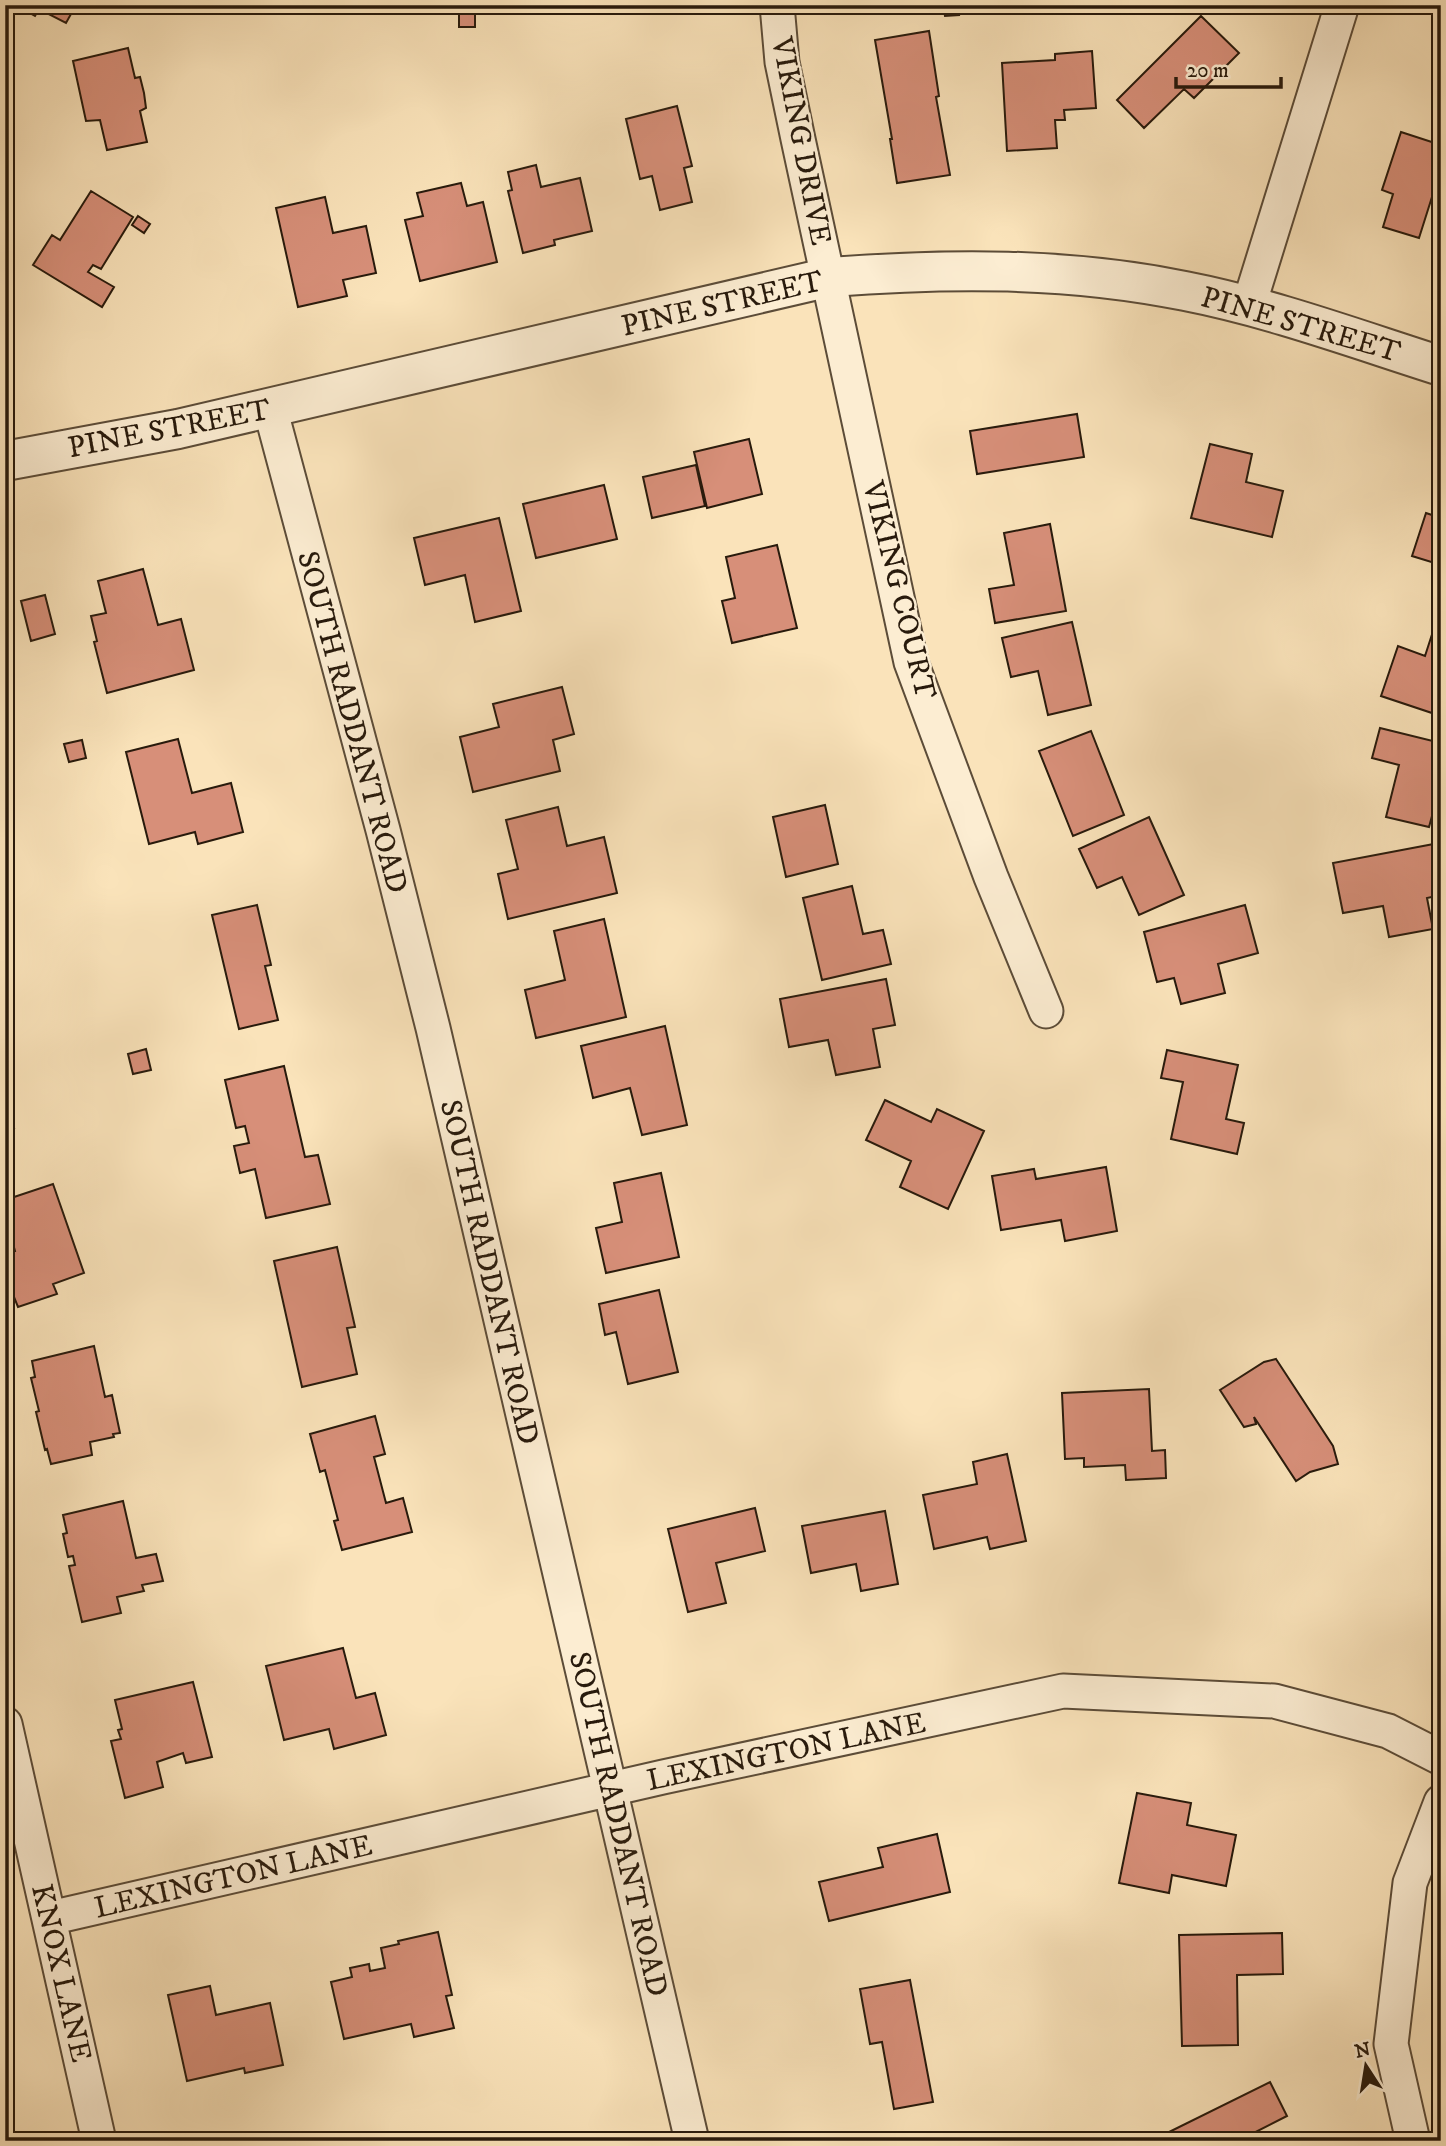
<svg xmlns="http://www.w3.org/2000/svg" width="1446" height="2146" font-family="'IM FELL DW Pica',serif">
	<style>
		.building { fill: #d78f79; stroke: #281a0c; stroke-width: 2 }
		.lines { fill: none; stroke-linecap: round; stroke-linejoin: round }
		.minor-casing { stroke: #5c4c38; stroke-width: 37 }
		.tertiary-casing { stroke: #5c4c38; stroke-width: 42 }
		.minor { stroke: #fcedd2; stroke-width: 33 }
		.tertiary { stroke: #fcedd2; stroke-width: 38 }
		.labels { text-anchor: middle; stroke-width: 5; stroke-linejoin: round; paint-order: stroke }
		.street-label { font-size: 30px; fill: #281a0c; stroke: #fcedd2 }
	</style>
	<rect width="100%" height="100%" fill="#fae3ba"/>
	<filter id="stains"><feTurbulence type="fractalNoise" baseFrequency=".00286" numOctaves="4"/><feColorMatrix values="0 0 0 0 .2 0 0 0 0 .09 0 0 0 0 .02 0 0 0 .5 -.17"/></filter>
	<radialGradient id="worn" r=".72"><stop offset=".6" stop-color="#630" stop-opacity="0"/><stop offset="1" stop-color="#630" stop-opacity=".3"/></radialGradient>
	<path class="building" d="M11,5H76L66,23L39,9L35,16L17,6L16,8Z
		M943,5H957L959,15L945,16Z
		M459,12H475V27H459Z
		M1201,16L1239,53L1194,98L1184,89L1144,128L1117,100Z
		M929,31L939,96L936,97L950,175L897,183L890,139H892L875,40Z
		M128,48L135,78L140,77L144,93L146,108L140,111L147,142L107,150L100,120L86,121L73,61Z
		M1092,51L1096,108L1064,110L1065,120H1055L1057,148L1007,151L1002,63L1055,60V54Z
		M677,106L692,166L684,168L692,202L660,210L652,176L640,179L626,119Z
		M1401,132L1441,145V179L1438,178L1419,238L1383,227L1393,194L1382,190Z
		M536,165L541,187L580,178L592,231L554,240L555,245L523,253L508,191L512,190L508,172Z
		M461,183L467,206L483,202L497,262L420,281L405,220L423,216L417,193Z
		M91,191L133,217L101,269L93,265L88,272L114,287L102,307L33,265L52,235L60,240Z
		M325,197L333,233L366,226L376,273L343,280L347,296L298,307L276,208Z
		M138,216L150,224L144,233L132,225Z
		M1077,414L1084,457L977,474L970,431Z
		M749,439L762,494L707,508L694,452Z
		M1210,444L1252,454L1246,482L1283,491L1272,537L1191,518Z
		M696,465L705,506L652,518L643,477Z
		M604,485L617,539L536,558L523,504Z
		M1426,513L1441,518V565L1412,556Z
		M499,518L521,611L475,622L465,575L425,585L414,538Z
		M1050,524L1066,611L995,623L989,589L1014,585L1004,533Z
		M777,545L797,628L732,643L722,601L735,598L726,557Z
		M143,569L158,625L181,619L194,670L107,693L94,642L97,641L91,616L106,613L98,581Z
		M45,595L55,634L31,641L21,601Z
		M1072,622L1091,705L1048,715L1038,671L1011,677L1002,638Z
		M1436,622L1441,624V716L1381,696L1398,646L1425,656Z
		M562,687L574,734L553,740L560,771L473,792L460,737L499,727L493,704Z
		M1380,728L1441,743V783L1429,827L1386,817L1399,765L1372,758Z
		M1091,731L1124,815L1073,836L1039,751Z
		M178,739L192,793L231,783L243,832L198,844L195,832L149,844L126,752Z
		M82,740L86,758L69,762L64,744Z
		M825,805L838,864L786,877L773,817Z
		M558,807L567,846L604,837L617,893L508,919L498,874L518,869L506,820Z
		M1149,817L1184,895L1139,915L1122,877L1097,888L1079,849Z
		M1439,843L1441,895L1427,898L1433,929L1389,937L1383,906L1343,913L1333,863Z
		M852,886L863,934L883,930L891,964L822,980L803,898Z
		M257,905L271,965L265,966L278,1020L239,1029L212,915Z
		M1245,905L1258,953L1218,964L1225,993L1181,1004L1174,978L1157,982L1144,932Z
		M604,919L626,1017L536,1038L525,990L565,980L554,931Z
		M886,979L895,1025L873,1029L880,1067L836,1075L828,1040L789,1047L780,999Z
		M665,1026L687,1125L642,1135L630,1088L593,1098L581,1046Z
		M146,1049L151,1070L133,1074L128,1054Z
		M1167,1050L1238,1065L1226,1119L1244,1123L1237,1154L1171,1139L1183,1082L1161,1078Z
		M284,1066L305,1157L318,1155L330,1204L266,1218L255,1169L240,1173L234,1146L249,1143L245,1126L236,1128L225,1080Z
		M885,1100L931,1122L937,1109L984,1131L948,1209L900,1187L911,1161L866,1140Z
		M5,1115L14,1128L5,1135Z
		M1106,1167L1117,1231L1065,1241L1061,1220L1001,1230L992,1176L1034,1169L1036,1179Z
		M661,1173L679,1257L606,1273L596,1228L622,1222L614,1183Z
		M53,1184L84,1273L53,1284L57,1294L18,1307L5,1275V1254L15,1251L11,1236L5,1238V1200Z
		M337,1247L355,1327L347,1328L357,1374L302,1387L274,1261Z
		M659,1290L678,1372L628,1384L616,1332L605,1335L599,1304Z
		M94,1346L105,1397L112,1395L120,1433L113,1434L114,1437L90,1442L92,1455L51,1464L47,1449L45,1450L36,1412L39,1411L31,1378L35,1377L32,1361Z
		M1276,1359L1333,1446L1338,1464L1310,1472L1296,1481L1254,1417L1256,1424L1244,1427L1220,1390L1264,1362Z
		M1149,1389L1152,1451L1165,1450L1166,1478L1126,1480L1125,1465L1084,1467V1458L1065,1459L1062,1393Z
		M375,1416L385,1454L374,1457L386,1503L403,1498L412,1532L342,1550L334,1521L338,1520L325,1470L320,1472L310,1434Z
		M1007,1454L1026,1541L990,1549L987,1537L934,1549L923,1495L977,1484L973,1462Z
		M123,1501L136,1558L156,1554L163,1581L142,1585L144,1591L117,1597L121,1613L82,1622L69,1566L75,1565L73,1556L68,1557L63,1534L67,1533L63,1515Z
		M755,1508L765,1551L716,1563L726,1603L688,1612L668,1529Z
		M885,1511L898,1584L861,1591L856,1564L811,1573L802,1526Z
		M343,1648L356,1698L375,1693L386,1735L334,1749L329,1729L284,1740L266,1666Z
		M193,1682L212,1757L186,1763L183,1753L157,1762L163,1787L125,1798L111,1741L121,1739L118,1730L122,1729L115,1700Z
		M1137,1793L1191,1803L1187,1825L1236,1835L1226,1886L1172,1875L1169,1893L1119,1883Z
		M937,1834L950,1892L829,1921L819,1882L883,1867L878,1848Z
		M438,1932L452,1995L446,1996L454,2028L414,2037L411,2024L344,2039L331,1982L352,1977L350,1968L369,1964L370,1971L385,1968L381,1948L399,1944L398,1941Z
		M1282,1933L1283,1974L1237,1975L1238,2045L1182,2046L1179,1935Z
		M910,1980L933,2102L894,2109L882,2042L870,2044L860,1989Z
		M210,1986L216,2015L270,2003L283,2065L245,2073L244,2068L187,2081L168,1995Z
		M1270,2082L1287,2116L1238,2141H1171L1167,2133Z"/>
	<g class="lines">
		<defs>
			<path id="minor" d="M777,5L782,62L798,139L911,662L991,877L1046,1011
				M1249,305L1342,5
				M270,408L383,830L433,1028L692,2141
				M5,1724L99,2141
				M50,1918L663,1777L1063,1691L1274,1701L1388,1731L1441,1758
				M1413,2141L1391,2044L1410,1883L1441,1802"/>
			<path id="tertiary" d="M5,461L178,429L830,277C949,268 1067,267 1185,291C1272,308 1356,339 1441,366"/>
		</defs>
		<use href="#minor" class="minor-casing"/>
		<use href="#tertiary" class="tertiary-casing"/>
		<use href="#minor" class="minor"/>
		<use href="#tertiary" class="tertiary"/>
	</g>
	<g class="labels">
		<g class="street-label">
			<text transform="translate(802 141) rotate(79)" y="10">VIKING DRIVE</text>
			<text transform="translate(722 303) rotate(-13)" y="10">PINE STREET</text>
			<text transform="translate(1301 324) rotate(16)" y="10">PINE STREET</text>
			<text transform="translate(169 428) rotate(-11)" y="10">PINE STREET</text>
			<text transform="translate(900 590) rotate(76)" y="10">VIKING COURT</text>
			<text transform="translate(353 722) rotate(75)" y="10">SOUTH RADDANT ROAD</text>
			<text transform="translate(490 1272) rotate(77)" y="10">SOUTH RADDANT ROAD</text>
			<text transform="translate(786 1751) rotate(-12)" y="10">LEXINGTON LANE</text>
			<text transform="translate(619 1824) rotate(77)" y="10">SOUTH RADDANT ROAD</text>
			<text transform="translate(233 1876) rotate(-13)" y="10">LEXINGTON LANE</text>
			<text transform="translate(62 1973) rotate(77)" y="10">KNOX LANE</text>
		</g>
	</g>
	<rect width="1446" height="2146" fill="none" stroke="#fae3ba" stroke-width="28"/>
	<rect x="7" y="7" width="1432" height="2132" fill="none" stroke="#281a0c" stroke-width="3.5"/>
	<rect x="14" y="14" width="1418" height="2118" fill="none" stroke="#281a0c" stroke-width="2"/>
	<g transform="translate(1366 2066) rotate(348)" stroke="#fcedd2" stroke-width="5" paint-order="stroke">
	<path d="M0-5L12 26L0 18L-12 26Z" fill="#281a0c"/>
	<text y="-10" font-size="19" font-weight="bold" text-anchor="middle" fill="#281a0c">N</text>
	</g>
	<path d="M1176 77v10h105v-10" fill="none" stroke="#281a0c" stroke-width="3.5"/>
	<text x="1187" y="77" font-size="21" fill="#281a0c" stroke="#fcedd2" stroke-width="5" paint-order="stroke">20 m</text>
	<rect width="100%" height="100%" filter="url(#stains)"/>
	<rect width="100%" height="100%" fill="url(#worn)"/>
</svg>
